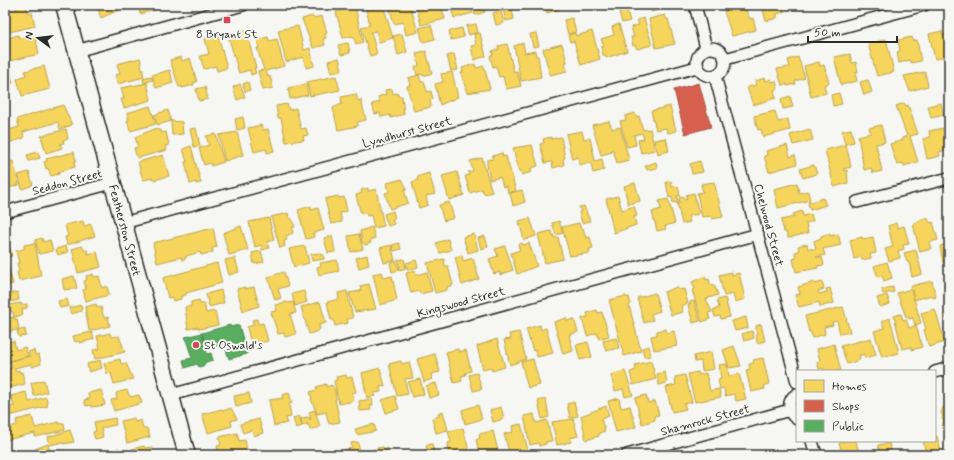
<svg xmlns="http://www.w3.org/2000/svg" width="954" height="460" font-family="Mynerve,sans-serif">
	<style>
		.homes { fill: #f6d55c; stroke: #b9a24d }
		.shops { fill: #d6604d; stroke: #a35043 }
		.public { fill: #5aae61; stroke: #4c8751 }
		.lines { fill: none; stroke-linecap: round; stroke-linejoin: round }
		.minor-casing { stroke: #2b2b2b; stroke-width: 14 }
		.secondary-casing { stroke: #2b2b2b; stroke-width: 19 }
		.minor { stroke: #f6f6f2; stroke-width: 11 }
		.secondary { stroke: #f6f6f2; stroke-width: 16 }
		.poi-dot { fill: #d1495b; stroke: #f6f6f2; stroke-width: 1.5 }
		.labels { text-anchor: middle; stroke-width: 4; stroke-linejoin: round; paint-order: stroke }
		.poi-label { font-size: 12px; fill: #2b2b2b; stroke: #f6f6f2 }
		.street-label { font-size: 12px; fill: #2b2b2b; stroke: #f6f6f2 }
	</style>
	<rect width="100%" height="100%" fill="#f6f6f2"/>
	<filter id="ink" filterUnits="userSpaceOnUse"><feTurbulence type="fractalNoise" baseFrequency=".025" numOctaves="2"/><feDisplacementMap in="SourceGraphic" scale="8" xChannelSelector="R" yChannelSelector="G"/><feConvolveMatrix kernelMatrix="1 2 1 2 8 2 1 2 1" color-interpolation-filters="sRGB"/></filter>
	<g filter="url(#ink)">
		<path class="homes" d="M5,5H7L9,11L17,9L16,6L26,5L28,13L32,12L35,26L5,33Z
			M95,5H117L119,10L101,18L97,6Z
			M138,5H153L155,10L140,14Z
			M383,5L393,38L379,42L376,31L371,32L377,54L370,56L361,27L370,25L366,9Z
			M389,5H410L418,32L406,35L403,22L394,24Z
			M416,5H441L445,19L421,25Z
			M450,5H471L473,13L454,18Z
			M473,5H483L485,12L475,15Z
			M502,5H511L514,19L506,21Z
			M545,5H559L560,9L547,13Z
			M649,5H668V8L651,12Z
			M767,5H782L784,12L777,14V18L766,21L762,6Z
			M744,6L750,19L753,18L756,30L732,36L724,11Z
			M355,7L363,42L356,44L353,36L343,38L336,12Z
			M627,10L630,21L622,23L619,12Z
			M501,11L504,23L496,25L493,13Z
			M665,15L666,19H668L675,44L656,48L649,19Z
			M312,16L313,18L322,16L327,33L325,34L326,38L323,39L325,45L313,48L302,19Z
			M572,18L576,32L568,34L564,20Z
			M644,18L652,45L637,49L635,45L633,46L631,37H634L631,27L639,25L637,20Z
			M476,24L478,32L469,35L466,26Z
			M619,24L627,51L606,58L605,55H603L601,47L604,46L601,39L614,35L612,27Z
			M431,25L435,39L423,42L419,28Z
			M298,26L304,50L310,48L314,66L306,68L303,57L286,62L278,30Z
			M462,28L464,37L451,40L449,31Z
			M246,30L256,68H254L256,73L251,75L250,70L239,73L228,35Z
			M592,31L600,59L581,65L574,41L570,42L568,35L575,33L576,36Z
			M942,31L943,35L949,34V56L935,59L929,34Z
			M480,33L486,56L474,60L471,46L476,45L474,34Z
			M536,33L539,46L533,47L530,34Z
			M402,34L407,52L398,55L393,36Z
			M18,35L19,38L35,35L39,54L5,62V54L8,53L7,48H5V39Z
			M218,35L227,68L217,71L216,66L204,69L200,56L209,54L205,39Z
			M268,37L269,41L277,39L284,66L266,71L268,77L270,76L273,88L263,90L258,71L264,70L257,48H259L257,40Z
			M912,37L913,41L917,40L921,61L911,63L910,60L899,63L897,52L900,51L898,40Z
			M886,39L894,72L877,76L868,44Z
			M348,43L350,53L341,55L338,45Z
			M523,43L525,53L535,51L536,56H538L541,77L521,81L514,46Z
			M507,44L514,72L517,71L521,86L506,89L503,76L499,77L496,66L493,67L490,56L493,55L492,51L499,49L498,46Z
			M562,44L567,62L565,63L567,71L550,75L543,49Z
			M426,51L432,73L423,76L422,74L417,75L415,67L419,66L416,53Z
			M454,54L458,70L451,71L447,56Z
			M850,54L852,63L856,62L858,72L855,73L857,81L841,85L834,57Z
			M181,57L182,61L190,58L197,82L193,83L194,85L182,88V86L179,87L170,60Z
			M798,57L805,78L795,81L796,84L787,86V84L782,85L777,69L790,67L788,60Z
			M140,58L144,77L118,84L115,75L120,74L117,64Z
			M339,58L342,70L331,73L328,61Z
			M819,62L820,66L824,65L829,83L824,85L826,93L811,97L804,66Z
			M475,64L476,68L484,66L490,89L467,93L461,73L463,72L462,68Z
			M44,66L50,89L22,96L17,79L26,75L25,71Z
			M170,70L173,83L156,88L152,75Z
			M10,71L13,83L5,85V72Z
			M452,72L458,97L440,105L435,84L443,82L441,74Z
			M925,72L928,86L910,91L904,76Z
			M419,75L421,82L424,81L427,92L431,91L433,99L430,100L431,107L414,111L407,86L410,85L408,78Z
			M151,76L153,80L144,83L143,78Z
			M336,76L340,90L310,96L307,82Z
			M765,78L766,81L771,79L772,82L776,81L778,89L774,90L776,98L753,105L747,87L756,85L755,81Z
			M868,80L872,92L864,95L860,82Z
			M248,82L250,90L245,92L243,84Z
			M147,83L151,100L124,108L121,99H124L121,88Z
			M240,84L245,97L237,100L233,87Z
			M306,84L308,95L290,99L288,88Z
			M205,87L208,99L199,101L196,89Z
			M392,89L393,94L397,93L398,96H402L404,114L391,118L390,115L381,117L380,113L375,114L372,104L380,102L378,97L386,94L385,90Z
			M839,93L842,104L833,106L831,95Z
			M356,94L358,101L361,100L366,120L357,122L358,126L338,130L333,108L342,104L341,97Z
			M790,96L793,107L783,109L781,99Z
			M904,103L906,106L908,105L918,134L910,136L918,162L904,166L903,163L897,165L890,144L903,140L902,138L907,136L896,106Z
			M941,103L944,115L931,118L928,106Z
			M287,104L289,110L296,108L301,129L306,128L308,135L303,136L304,140L286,142L281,118H278L276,106Z
			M63,105L72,125L60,129L58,122L23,132L24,138L5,144V131L19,127L17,119Z
			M150,106L156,124L130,131L127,120H129L127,113Z
			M670,106L676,131L668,133L666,128L656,130L651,111Z
			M168,110L171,121L158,125L154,115Z
			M775,111L778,122L788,119L790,130L763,137L761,129L758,130L754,116Z
			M635,113L636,117L639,116L643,130L650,129L655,150L641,153L638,140L644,139L642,133L634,135L636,145L627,147L620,121L626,120L625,116Z
			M243,117L245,128L237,130L235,119Z
			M171,121L182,122L183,134L172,135Z
			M609,121L612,129L620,127L629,160L617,163L613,150H611L612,152L601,155L592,125Z
			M261,125L263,130L268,129L274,151L267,153L266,149L254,152L248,128Z
			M881,125L885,142L876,144L882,171L873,173L871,168L864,170L858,136L871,133L869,128Z
			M157,128L158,130H161L162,133L166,132L169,145L165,146L167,150L137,158L134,148L138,147L135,137Z
			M196,128L200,146L194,147L190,129Z
			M943,128L948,150L939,152L940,156L927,159L923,139L930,137L929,131Z
			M66,129L68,139L63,140L64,143L60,144L62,148L46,153L41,136Z
			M810,129L813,140L793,145L790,135Z
			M851,129L854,142L846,144L851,167L843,169L844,171L847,170L848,183L834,187L825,150L845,145L842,131Z
			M582,131L584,139L590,138L595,161L602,159L604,170L593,173L591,162L579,165L578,157L572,159L566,134Z
			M237,132L243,155L225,161L219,135Z
			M216,134L224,162L211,166L210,163L204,165L199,148L209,145L206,136Z
			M551,137V139L561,137L565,158L563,159L564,165L553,168L552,162L545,163L540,144L544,143L543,139Z
			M666,138L669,151L658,154L654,140Z
			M532,145L538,166L531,168L532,172L522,175L521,171L519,172L513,148Z
			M787,145L790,157L795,155L797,164L769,172L764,156L767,155L766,151Z
			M191,146L201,183L196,184V182L190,184L185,162H187L183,149Z
			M38,152L40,158L29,161L27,155Z
			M74,152L76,161L74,162L75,167L58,172L59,174L51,176L48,168L46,169L44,162L47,161L46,159Z
			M502,153L503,157L506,156L516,191L508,193L507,186L503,187L500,177L490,180L487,165V160L493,159L492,156Z
			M163,155L169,176L154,180L153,178L143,180L138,162Z
			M482,158L492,192L484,194L482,189L470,193L465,176L469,175L468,172L473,171L470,161Z
			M13,161L19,185L9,188V185L5,186V163Z
			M700,161L703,172L692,174L690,164Z
			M656,162L657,168L647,170L645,166Z
			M814,165L817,174L803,178L800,169Z
			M29,172L33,185L22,189L18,175Z
			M457,172L464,195L449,200L442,176Z
			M429,173L435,194L426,196L428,205L419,208L412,182L418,180L417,177Z
			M402,179L407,189L404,190L408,203L390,209L385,193L389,192L387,183Z
			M671,181L672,187L678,186L680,196H677L678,202L673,203L672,197L669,198L666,182Z
			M714,182L723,217L712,219L711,216L702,217L697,193L703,192L701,184Z
			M635,183L640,201L628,204L624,186Z
			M797,183L799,193L808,191L810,200L778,208L774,189Z
			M368,188V191L376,189L384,226L374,228L371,215L367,216L366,213L361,214L356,195L362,193L361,190Z
			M522,190L525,202L513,206L510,193Z
			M694,193L699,214L688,216L690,222L682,224L677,203H680L679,198L684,197V200L687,199L686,195Z
			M338,196L339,198L344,197L347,211L340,213L342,222L331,224L325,199Z
			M618,196L622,210L634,206L637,216L634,217L636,225L614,233L606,199Z
			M823,198L826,205L810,210L808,203Z
			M668,199L675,223L665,226L666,229L657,231L652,212L661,209L659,201Z
			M449,202L454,218L444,221L439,205Z
			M311,206V210L318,208L324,230L313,233L314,237L306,239L298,210Z
			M584,206L590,221L582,223L579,212L581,211L579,207Z
			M393,211L395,219H392L394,224L388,226L384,214Z
			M802,211L803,216L811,214L813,221L806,223L808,233L788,238L786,232H784L781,220L794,217L793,214Z
			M288,213L289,217L292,219L295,227L292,228L293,233L286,236L287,240L284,241L285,246L280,248L271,217Z
			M927,217L930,223L933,222L938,240L929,242L931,249L920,252L913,224Z
			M269,218L274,240L267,242L269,248L262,250L261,245L255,247L249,222Z
			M530,218L536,236L524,240L519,221Z
			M83,221L84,226L91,224L95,236L67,245L65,237L68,236L65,225Z
			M559,221L563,233L556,235L552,223Z
			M579,223L581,229L583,228L586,238L590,237L593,248L589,249L590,253L570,256L562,227Z
			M896,223L898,228L904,226L909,244L903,245L904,249L898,251L900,258L889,261L885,249L893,247L888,226Z
			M241,226L248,250L229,255L223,233Z
			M372,227L375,238L370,240L371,243L365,245L362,242L360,231Z
			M213,228L217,247L212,248L213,252L201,255L200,252L186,256V258L182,260L181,257L157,263L153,243Z
			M551,231L555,238L558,237L563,259L545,263L538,234Z
			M830,233V236L838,234L841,245L823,249L825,255L816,257H822L824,265L817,266L818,268L796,272L793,259L796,258L795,252L799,251L798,246L807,244L808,249H816L814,241L821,238V236Z
			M359,234L363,249L351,252L348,236Z
			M474,234L478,250L468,253L463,237Z
			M332,236L335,252L328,253L324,238Z
			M485,236L488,247L481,249L478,238Z
			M862,237L863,239L873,237L876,253L870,254L871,258L862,260L861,257L854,259L850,240Z
			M42,238L43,242L50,240L53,251L39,254L35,240Z
			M448,239L451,250L440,253L436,243Z
			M35,243L41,276L19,281L17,272L19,271L17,263H19L16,251L24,249V245Z
			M399,243L401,249L394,251L392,245Z
			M522,243L523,245L529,243L537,266L517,274L511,253L520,250L518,245Z
			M947,244L949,262L943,263L940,246Z
			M391,245L395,260L384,263L380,248Z
			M66,246L68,252L58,255L56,249Z
			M82,246L84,250H87L88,254L97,252L101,267L78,273L72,249Z
			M305,246L309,263L294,267L289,249Z
			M505,246L513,270L500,275V272L494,274L489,259L498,256L495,249Z
			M10,248L12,256L7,257V262L13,284L5,286V250Z
			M916,250L922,274L912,277L909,262H907L904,253Z
			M261,251L264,262L254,264L252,253Z
			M320,253L321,255L323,254L324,259L312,261L311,254Z
			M367,255L369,265L359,268L356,258Z
			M462,255L463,261L473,258L479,279L462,285L455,257Z
			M235,258L239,272L229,275L225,260Z
			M404,259L406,268L400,270L398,260Z
			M444,259L445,266H448L453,285L447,287V290L435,293L427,263Z
			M337,260L339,271L319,275L317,267L321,266L320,263Z
			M416,260L418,267L408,270L406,263Z
			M396,261L399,270L392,272L390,263Z
			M887,262L892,278L884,281L882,276L878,277L874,266Z
			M217,263L222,283L186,293V295L181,296V299L173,301L172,297L168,298L163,278Z
			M415,271L416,275L427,272L432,291L420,294L419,291L411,293L406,273Z
			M284,272L288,286L278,289L281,298L275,300L268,277Z
			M382,272L384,278L392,276L397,300L380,305L373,274Z
			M732,272V275L739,273L745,299L735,302L733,294L724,296L719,275Z
			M93,274L94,277L99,276L102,288L107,286L109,295L86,301L83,290L86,289L84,281L87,280L86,276Z
			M74,276L77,288L64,290L62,279Z
			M705,276L706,280L709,279L710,284L715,287L718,295L706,299L712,312L708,313L710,319L702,322L692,290L695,289L692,282Z
			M932,281L936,297L933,298L932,295L914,300L911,286Z
			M814,282L815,284L822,282L824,289L818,291L819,294L827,292L826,289L830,288L834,303L820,307L819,302L799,307L795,295L800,294L798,287Z
			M369,284L376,309L355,312L349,293L361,291L360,286Z
			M245,287V289L254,287L259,306L243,311L237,289Z
			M677,287L679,290L684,289L688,303L681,306L683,312L671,315L664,292Z
			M893,287L894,292L883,294L882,289Z
			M911,289L921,323L915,325L913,318L909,319V317H906L897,293Z
			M221,290L224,303L209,307L206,294Z
			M304,291L307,302L295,306L292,294Z
			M347,291L353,318L347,319L348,323L335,326L334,320H331L327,302L339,299L338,293Z
			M18,292L19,300L10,302L9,294Z
			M655,293L660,311L651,314L653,320L644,323L637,298Z
			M887,295L890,304L880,307L877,298Z
			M626,296L627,298L629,297L631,304L629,305L641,351L624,356L609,300Z
			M725,298L730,317L721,319L720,316L715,317L713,310L719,308L717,300Z
			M67,299L69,306L60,308L58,301Z
			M199,300L200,304L204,303L206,313L215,311L218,325L199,329L198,327L188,329L185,307L191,306V302Z
			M694,301L700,321L693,323L688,305L690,304V302Z
			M287,302L288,303L293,302L296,313L290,314L296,334L285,337L284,333L278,334L271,312L277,311L275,305Z
			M320,302L326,323L319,325L320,329L318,331L309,334L301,307Z
			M21,303V305L27,304V308L22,309L23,315L14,317L13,312H11L9,305Z
			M96,304L97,308L101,307L104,318L108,317L110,326L89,331L85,307Z
			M81,305L82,311L71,314L69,308Z
			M843,307L850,332L840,334L837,321L832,322L833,325L824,327L825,334L812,338L811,332H809L805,316Z
			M949,307V330L945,315L947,314L946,308Z
			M935,309L945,342L929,347L924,330L926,329L921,313Z
			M597,310L598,313L602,312L609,336L599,339L597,333L587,336L582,318L588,317L587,313Z
			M901,314L903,320L906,319L909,328L916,325L922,347L912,350V347L902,349L894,316Z
			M5,317L6,319L14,317V319H17L19,329L5,333Z
			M746,317L748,328L735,331L732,321Z
			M566,318L567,321L574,319L578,332L569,335L573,351L563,354L554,322Z
			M890,318L899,353L882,357L874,331L884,328L882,321Z
			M257,319L258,324L263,323L268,341L251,345L247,327L254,325L252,320Z
			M761,324L765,341L757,343L756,326Z
			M540,325L541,330L546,328L553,353L537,357L535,350L533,351L526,329Z
			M25,329L26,336L19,337L17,331Z
			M666,329L667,333L674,331L677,346L654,350L651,336L657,335V331Z
			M752,331L754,338L744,341L742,334Z
			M92,332L94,339L80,343L79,341L75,342L73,336Z
			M519,332L526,359L510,365L504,340L511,339L509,334Z
			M110,333L111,337L119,336L125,352L95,359L93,350L100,349L97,336Z
			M616,338L619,348L606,351L603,341Z
			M871,338L876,355L865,358L864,354L859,356L860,360L847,364L841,346Z
			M497,339L505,367L492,371L491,368L483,370L477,346Z
			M14,341L16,350L25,347L28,356L5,362V343Z
			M588,342L592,357L580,360L576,345Z
			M834,344L841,371H824L823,368L819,369L817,362L820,361L817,349Z
			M649,346L651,356L644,357L642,348Z
			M734,346L741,366L729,368L723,350Z
			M458,349L459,352L466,350L471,371L465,373L466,375L461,376L462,381L454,383L446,352Z
			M34,350L35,355L39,354L41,364L32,367L31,364L15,368V371L19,370L20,373L22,372L25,384L5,389V369L12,368L10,361L30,356L28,352Z
			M711,352L714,369L702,371L701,361L695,362L694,356Z
			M435,354L440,372L431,374L432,379L424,382L417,359Z
			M763,358L769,384L764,386L765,389L751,392L746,370L750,369L749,364L754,363L753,360Z
			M120,359L121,364L126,363L133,379L114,384L111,373L107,374L104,363Z
			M533,359L540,385L528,388L521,362Z
			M100,360L102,368L89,372L87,364Z
			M401,361L402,364L409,362L413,378L405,379L408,394L397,396L389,364Z
			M651,361L656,379L633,385L630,372L636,370L635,365Z
			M727,364L729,376L739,374L746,399L736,401L734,394L725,396L724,388L720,389L718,380L721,379L719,365Z
			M380,368L385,386L380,387L381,392L374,393L375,396L367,398L362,373Z
			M625,371L633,395L625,397L623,389L615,391L611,375Z
			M665,372L667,383L659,385L657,374Z
			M698,372L699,375L706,373L710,391L719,389L721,397L695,402L688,374Z
			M477,373L482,389L473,391L469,375Z
			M346,375L347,378L352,377L356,392L352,393L354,401L339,404L334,381L337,380L336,377Z
			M685,375L692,402L684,404L686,409L672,412L666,387L676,385L675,377Z
			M420,379L424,394L412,397L408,382Z
			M44,380L47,392L34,396L31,383Z
			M436,383L439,395L429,398L426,386Z
			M326,384V387L332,385L335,391L336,399H335L340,422L329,424L326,412L317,414L311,399H312L310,392L317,390L316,387Z
			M101,390L105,405L92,407L91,405L86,406L84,400L89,399L88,393Z
			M127,390L130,397L139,395L142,403L114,411L111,400L117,399L116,393Z
			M26,392L29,402L46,397L48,406L9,416L7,408L14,406L11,396Z
			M249,393L251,403L236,407L234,396Z
			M289,393L292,403L289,404L291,417L286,418L287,423L274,426L269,400L283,398L282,395Z
			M646,395L648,403L655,401L659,415L654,416L655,420L642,424L635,398Z
			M395,396L399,409L386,413L382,400Z
			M619,398L621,408L630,406L636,427L616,432L608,401Z
			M372,399L373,405L370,406L371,410L360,411L359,401Z
			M546,399L549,417L542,419L538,401Z
			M949,399V429L942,428L944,420L942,419L943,414H941L943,407L947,408Z
			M574,402L578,416L570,418L567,404Z
			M478,405L482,419L465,424L462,410Z
			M606,406L609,416L601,419L605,431L599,433V436L586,440L581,416Z
			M501,407L504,419L493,422L490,410Z
			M231,408L237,419L231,421L232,426L208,433L202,414L222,409L223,411Z
			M315,410L320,427L310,430L308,424L302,426L301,418L308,417L311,420L309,412Z
			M443,411L448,430L436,433L432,418L439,416L438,413Z
			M534,414L536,423L547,420L552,441L546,442V444L539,446L538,443L530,445L524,416Z
			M32,416L35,428L58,422L59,424L64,423L65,430L35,437V433L6,440L5,428L17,425L16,420Z
			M299,416L302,426L296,428L293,418Z
			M115,418L116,425L101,428L103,437L95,439L93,432L96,431L94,422Z
			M134,418L135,422L141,420L143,429L147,428L150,437L127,443L121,421Z
			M259,419L263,433L254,436L252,430L243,433L240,424Z
			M573,419L578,436L570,438L571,442L557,445L552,422Z
			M374,424L376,431L357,435L355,429Z
			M521,424L529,454L524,455H520L518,450L509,452L504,434L513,432L512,426Z
			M463,428L470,455H449L448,443L451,442L448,431Z
			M70,430L74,442L63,444V442L50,445L48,437Z
			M493,431L499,455H480L476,440L480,438L479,434Z
			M237,433L239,441L245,440L247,450L219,455L217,446L221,445L219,437Z
			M935,436H937L942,455H926L923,441H935Z
			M856,441L858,449L843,454L839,443L845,441Z
			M358,442L361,455H345L344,450L352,448L351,443Z
			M889,443L891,450L880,453L878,445Z
			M48,444L51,455H28L35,453V449Z
			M432,444L434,452L438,451L440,455H423L428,454L426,445Z
			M144,446L145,448L152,447L154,455H133L132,449Z
			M383,447L384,450L388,448L390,455H379L377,448Z
			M119,448L121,455H104V452Z
			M262,449L264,455H251L250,452Z
			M376,449L378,455H369L368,451Z"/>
		<path class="shops" d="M699,83L711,127L685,134L674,90Z"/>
		<path class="public" d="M230,325V327L239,325L247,354L229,359L226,350L230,349L228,343L206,349L202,333Z
			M202,333L207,354L211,353L213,360L206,362L203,366L199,367L197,364L185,368L183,360L192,358L185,337Z"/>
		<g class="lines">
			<defs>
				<path id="minor" d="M695,5L706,48
					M697 62a14 14 0 1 1 28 0a14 14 0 1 1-28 0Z
					M76,51L243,5
					M725,59L924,5
					M715,76L797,382
					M857,202L949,178
					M5,212L112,183
					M123,223L697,67
					M935,372L949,368
					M797,394C787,400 787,413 797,419
					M171,395L758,234
					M812,441L816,455
					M627,455L790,410"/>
				<path id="secondary" d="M64,5L187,455"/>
			</defs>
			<use href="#minor" class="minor-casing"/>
			<use href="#secondary" class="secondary-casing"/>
			<use href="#minor" class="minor"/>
			<use href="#secondary" class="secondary"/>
		</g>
	</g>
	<g class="poi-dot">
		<rect x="223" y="16" width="8" height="8" rx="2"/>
		<circle cx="196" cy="345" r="4"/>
	</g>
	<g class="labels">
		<g class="poi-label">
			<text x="227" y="38">8 Bryant St</text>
			<text x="204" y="349" text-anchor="start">St Oswald's</text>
		</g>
		<g class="street-label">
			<text transform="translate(407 132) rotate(-15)" y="4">Lyndhurst Street</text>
			<text transform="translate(67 182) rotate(-15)" y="4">Seddon Street</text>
			<text transform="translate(769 225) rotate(75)" y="4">Chelwood Street</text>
			<text transform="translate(125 230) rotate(75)" y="4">Featherston Street</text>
			<text transform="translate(461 302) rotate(-15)" y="4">Kingswood Street</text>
			<text transform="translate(705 420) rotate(-15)" y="4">Shamrock Street</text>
		</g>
	</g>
	<rect width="954" height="460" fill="none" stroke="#f6f6f2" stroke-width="20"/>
	<rect x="10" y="10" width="934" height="440" fill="none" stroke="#2b2b2b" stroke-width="1.5" filter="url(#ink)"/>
	<rect x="796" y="370" width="140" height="72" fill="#f6f6f2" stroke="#a5a5a2"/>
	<rect x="804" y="380" width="20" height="12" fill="#f6d55c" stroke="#a5a5a2"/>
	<text x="832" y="390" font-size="12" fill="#2b2b2b">Homes</text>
	<rect x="804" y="400" width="20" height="12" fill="#d6604d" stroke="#a5a5a2"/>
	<text x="832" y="410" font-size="12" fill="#2b2b2b">Shops</text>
	<rect x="804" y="420" width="20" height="12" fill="#5aae61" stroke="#a5a5a2"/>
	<text x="832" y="430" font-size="12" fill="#2b2b2b">Public</text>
	<g transform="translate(38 38) rotate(285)" stroke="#f6f6f2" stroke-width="3" paint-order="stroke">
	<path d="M0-3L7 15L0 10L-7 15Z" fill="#2b2b2b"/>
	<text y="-6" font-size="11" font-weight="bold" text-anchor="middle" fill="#2b2b2b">N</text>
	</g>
	<path d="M808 36v6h89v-6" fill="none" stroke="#2b2b2b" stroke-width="2"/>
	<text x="814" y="36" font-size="12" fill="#2b2b2b" stroke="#f6f6f2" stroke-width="3" paint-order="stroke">50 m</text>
</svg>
